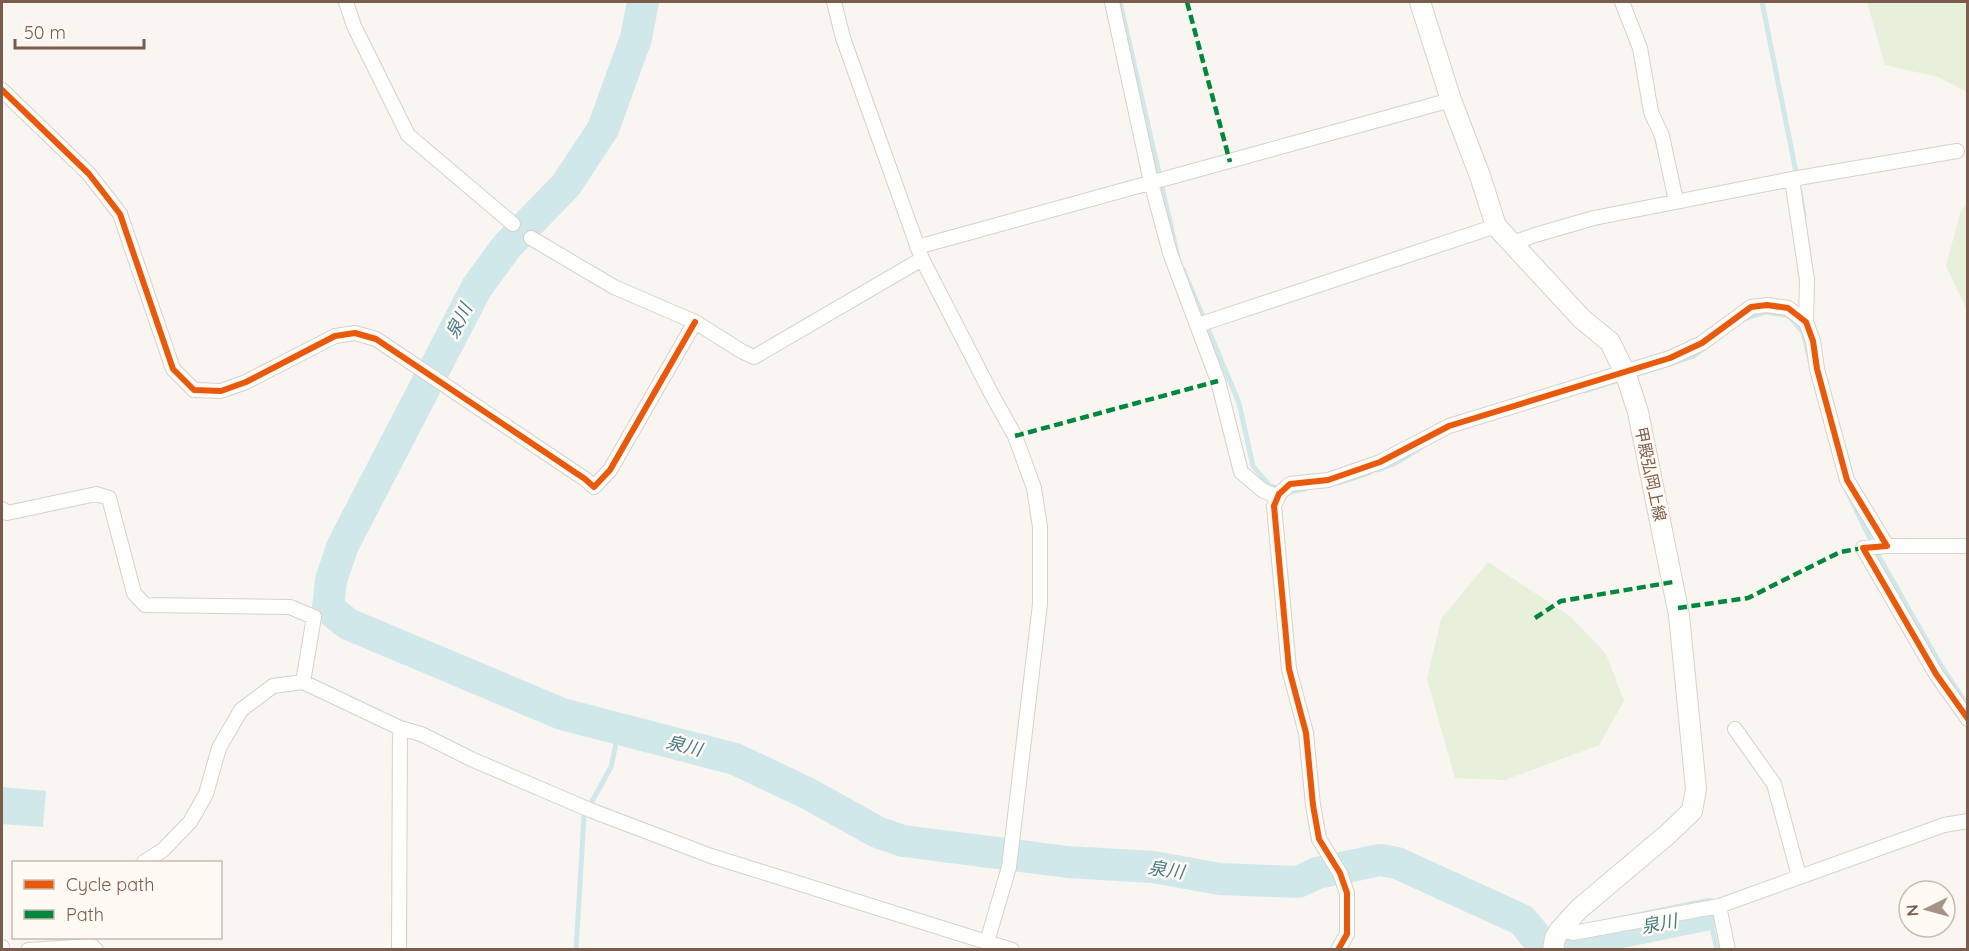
<svg xmlns="http://www.w3.org/2000/svg" width="1969" height="951" font-family="Quicksand,'Noto Sans JP',sans-serif">
	<style>
		.green { fill: #e7f0db }
		.water { fill: #d0e8ea }
		.lines { fill: none; stroke-linecap: round; stroke-linejoin: round }
		.stream { stroke: #d0e8ea; stroke-width: 5 }
		.river { stroke: #d0e8ea; stroke-width: 32 }
		.minor-casing { stroke: #d7d1cb; stroke-width: 16 }
		.secondary-casing { stroke: #d9d2cb; stroke-width: 22 }
		.minor { stroke: #fefefd; stroke-width: 14 }
		.secondary { stroke: #fefefd; stroke-width: 20 }
		.quiet { stroke: #00873e; stroke-width: 4.5; stroke-dasharray: 9 4.5; stroke-linecap: butt }
		.cycleway-casing { stroke: #fffaf3; stroke-width: 10 }
		.cycleway { stroke: #e8590c; stroke-width: 6 }
		.labels { text-anchor: middle; stroke-width: 5; stroke-linejoin: round; paint-order: stroke }
		.street-label { font-size: 16px; fill: #7a5c4d; stroke: #fffaf3 }
		.water-label { font-size: 18px; font-style: italic; fill: #437c86; stroke: #fffaf3 }
	</style>
	<rect width="100%" height="100%" fill="#f9f5f0"/>
	<path class="green" d="M1867,2H1967V92L1938,77L1885,65Z
		M1967,205V310L1946,266L1961,210Z
		M1488,562L1571,617L1606,654L1624,701L1599,745L1505,780L1455,778L1427,679L1441,619Z"/>
	<path class="water" d="M2,787L46,791L43,827L2,824Z"/>
	<g class="lines">
		<path class="stream" d="M1120,2L1178,257
			M1762,2L1797,177
			M1800,192L1804,215
			M1183,269L1239,403L1253,466L1269,485L1290,492L1305,489
			M1743,319L1766,312L1789,316L1803,332L1810,361
			M1584,391L1694,356L1704,348
			M1378,470L1394,464L1420,448
			M1338,483L1369,473
			M1846,489L1878,555L1940,664L1968,706
			M1709,914L1717,950
			M576,950L584,816L611,767L619,729"/>
		<path class="river" d="M643,2L636,38L603,129L566,185L507,246L477,287L343,545L331,580L328,608L348,624L562,714L735,759L807,793L877,832L903,841L1067,862L1153,867L1220,879L1298,882L1317,873L1380,860L1397,863L1522,920L1541,943H1568L1709,914"/>
		<defs>
			<path id="minor" d="M346,2L354,26L408,135L513,224
				M834,2L843,38L922,259L992,395L1015,436L1034,488L1040,527V604L1009,867L987,942L986,950
				M1112,2L1151,182L1170,253L1218,381L1241,472L1262,490L1278,497
				M1622,2L1640,48L1651,112L1662,136L1676,201
				M2,90L89,174L120,214L173,369L194,390L221,391L246,382L335,336L355,333L376,339L585,479L594,487L610,470L695,322
				M1792,179L1957,151
				M531,238L614,287L695,322L743,352L754,357L922,259
				M1513,243L1535,235L1594,218L1792,179L1807,280L1806,322
				M917,247L1451,100
				M1198,325L1496,226
				M2,509L7,513L96,494L109,498L134,593L145,605L290,607L314,617L303,682
				M1887,546H1968
				M1735,729L1774,784L1799,876
				M144,862L163,850L190,822L206,794L219,748L241,710L273,686L303,682L400,728L421,734L471,759L590,810L711,856L1012,950
				M1719,906L1944,825L1968,821
				M1560,930L1573,933L1719,906L1728,950
				M2,947V950
				M28,950L92,946L96,950
				M399,950L400,728
				M1338,950L1347,934V893L1340,873L1319,839L1313,805L1306,733L1289,669L1274,506L1279,494L1290,484L1328,480L1380,462L1449,426L1670,358L1702,343L1751,307L1767,305L1788,308L1806,322L1813,341L1817,369L1847,480L1887,546L1863,548L1936,674L1968,719"/>
			<path id="secondary" d="M1420,2L1451,100L1480,176L1496,226L1582,319L1610,342L1626,375L1638,412L1679,615L1696,789L1692,811L1668,834L1579,909L1560,930L1555,938L1553,950"/>
		</defs>
		<use href="#minor" class="minor-casing"/>
		<use href="#secondary" class="secondary-casing"/>
		<use href="#minor" class="minor"/>
		<use href="#secondary" class="secondary"/>
		<path class="quiet" d="M1187,2L1230,162
			M1015,436L1218,381
			M1678,608L1748,598L1840,552L1863,548
			M1535,618L1561,601L1673,582"/>
		<defs>
			<path id="cycleway" d="M2,90L89,174L120,214L173,369L194,390L221,391L246,382L335,336L355,333L376,339L585,479L594,487L610,470L695,322
				M1338,950L1347,934V893L1340,873L1319,839L1313,805L1306,733L1289,669L1274,506L1279,494L1290,484L1328,480L1380,462L1449,426L1670,358L1702,343L1751,307L1767,305L1788,308L1806,322L1813,341L1817,369L1847,480L1887,546L1863,548L1936,674L1968,719"/>
		</defs>
		<use href="#cycleway" class="cycleway-casing"/>
		<use href="#cycleway" class="cycleway"/>
	</g>
	<g class="labels">
		<g class="street-label">
			<text transform="translate(1651 474) rotate(78)" y="6">甲殿弘岡上線</text>
		</g>
		<g class="water-label">
			<text transform="translate(459 321) rotate(-63)" y="6">泉川</text>
			<text transform="translate(684 746) rotate(14)" y="6">泉川</text>
			<text transform="translate(1166 870) rotate(8)" y="6">泉川</text>
			<text transform="translate(1659 924) rotate(-11)" y="6">泉川</text>
		</g>
	</g>
	<rect width="1969" height="951" fill="none" stroke="#7a5c4d" stroke-width="6"/>
	<rect x="12" y="861" width="210" height="78" fill="#fffaf3" stroke="#cabbb1" stroke-width="1.5"/>
	<rect x="24" y="880" width="30" height="9" fill="#e8590c" stroke="#cabbb1" stroke-width="1.5"/>
	<text x="66" y="891" font-size="18" fill="#7a5c4d">Cycle path</text>
	<rect x="24" y="910" width="30" height="9" fill="#00873e" stroke="#cabbb1" stroke-width="1.5"/>
	<text x="66" y="921" font-size="18" fill="#7a5c4d">Path</text>
	<g transform="translate(1927 909) rotate(265)"><circle r="28" fill="#fffaf3" stroke="#cabbb1" stroke-width="1.5"/>
	<path d="M0-4.5L10 22L0 15L-10 22Z" fill="#a69286"/>
	<text y="-9" font-size="16" font-weight="bold" text-anchor="middle" fill="#7a5c4d">N</text>
	</g>
	<path d="M15 39v9h129v-9" fill="none" stroke="#7a5c4d" stroke-width="3"/>
	<text x="24" y="39" font-size="18" fill="#7a5c4d" stroke="#fffaf3" stroke-width="4.5" paint-order="stroke">50 m</text>
</svg>
